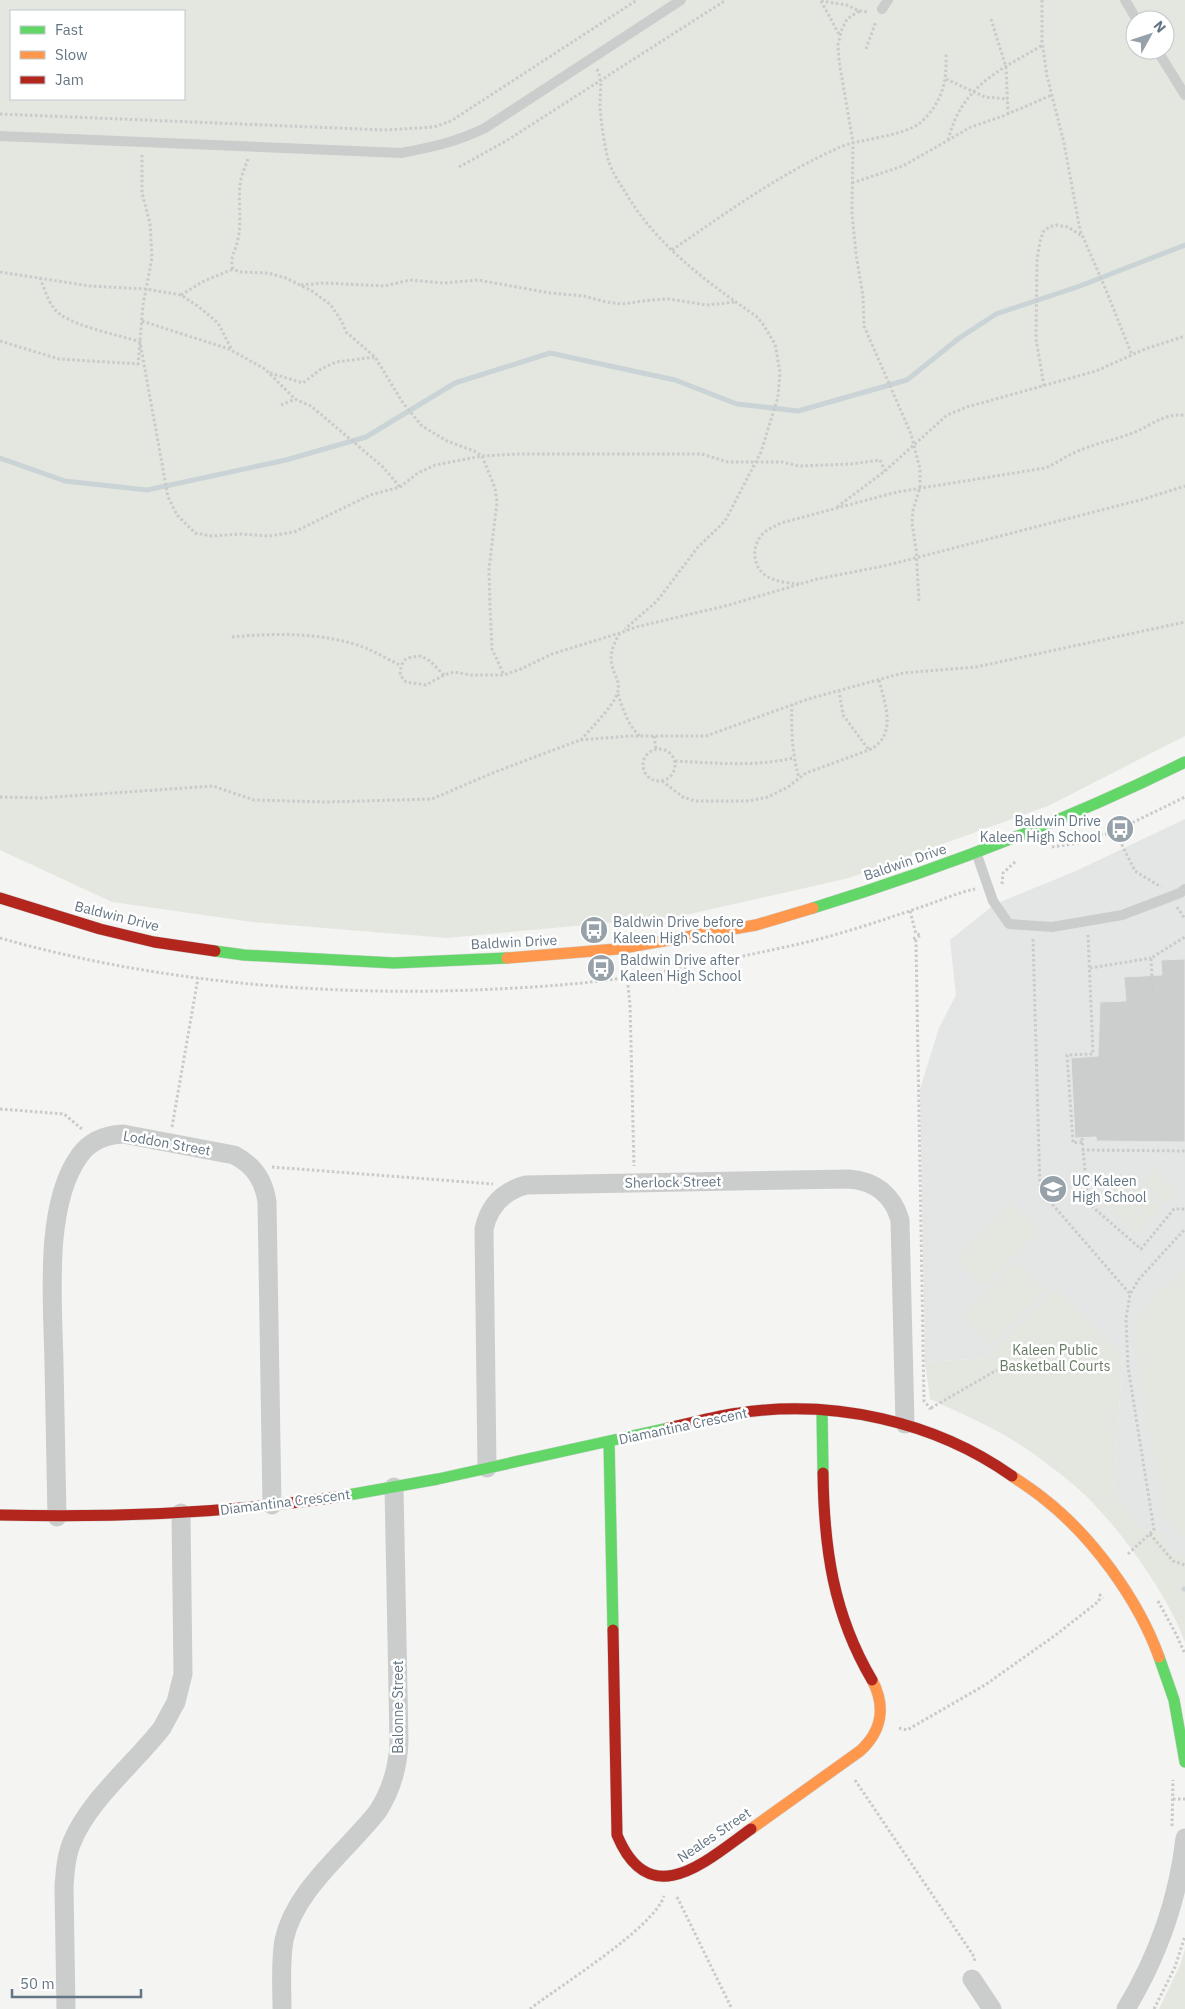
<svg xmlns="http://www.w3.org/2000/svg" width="1185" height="2009" font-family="'IBM Plex Sans',sans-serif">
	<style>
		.built { fill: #e4e6e5 }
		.green { fill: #e4e7e0; fill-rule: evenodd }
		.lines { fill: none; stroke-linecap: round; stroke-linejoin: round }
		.stream { stroke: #cad3d5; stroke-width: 5 }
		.building { fill: #cccece; stroke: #e4e4e2 }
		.fast-casing { stroke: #d0d2d2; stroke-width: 12 }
		.slow-casing { stroke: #d0d2d2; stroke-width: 12 }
		.jam-casing { stroke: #d0d2d2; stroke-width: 12 }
		.path { stroke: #cacaca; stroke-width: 3; stroke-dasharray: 2.5 2.5; stroke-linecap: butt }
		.lane { stroke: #cbcdcd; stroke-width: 10 }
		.street { stroke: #cbcdcd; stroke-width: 19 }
		.fast { stroke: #63d668; stroke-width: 11 }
		.slow { stroke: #ff974d; stroke-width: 11 }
		.jam { stroke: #b3261e; stroke-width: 11 }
		.labels { text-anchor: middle; stroke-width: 5; stroke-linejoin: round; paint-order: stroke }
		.poi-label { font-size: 14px; fill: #647583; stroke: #fff; text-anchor: start }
		.street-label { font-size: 14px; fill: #647583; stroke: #fff }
		.park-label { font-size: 14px; fill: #677a63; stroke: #fff }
	</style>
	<rect width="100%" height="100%" fill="#f4f4f2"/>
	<path class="built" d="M1185,819V1558L1176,1556L1157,1532L1141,1529L1113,1492L1123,1357L986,1358L925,1362L920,1089L939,1028L956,995L950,940L995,904L1076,871Z"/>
	<path class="green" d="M0,0H1185V736L1048,806L849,878L681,916L447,938L252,922L112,902L0,850ZM11,11H184V99H11ZM1135,20H1165V50H1135Z
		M1153,1170L1177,1193L1166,1204L1142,1183Z
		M1122,1175L1134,1186L1113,1210L1100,1199Z
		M1140,1187L1162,1208L1151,1219L1129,1199Z
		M1126,1202L1148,1222L1137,1234L1115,1214Z
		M1011,1203L1038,1231L983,1286L955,1257Z
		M1017,1261L1044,1289L989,1344L961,1315Z
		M1185,1270V1537L1165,1518L1138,1368L1135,1319L1158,1292Z
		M1057,1290L1123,1357L1113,1492L1141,1529L1157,1532L1176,1556L1185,1558V1642C1168,1595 1121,1530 1085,1495C1067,1478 1045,1462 1025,1448C996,1428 962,1414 930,1399L925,1362L986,1358Z
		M1185,1949V2009H1159L1180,1965Z"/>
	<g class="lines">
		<path class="stream" d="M0,458L65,481L147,490L286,460L366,437L455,383L550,353L675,380L737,404L798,411L907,380L958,339L996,314L1080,286L1185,245
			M1184,1589H1185"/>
	</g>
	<path class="building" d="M1185,959V1142L1097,1141L1096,1137L1075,1138L1071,1058L1098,1056L1100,1002L1126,1001L1124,977L1162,975L1161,960Z"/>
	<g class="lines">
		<defs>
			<path id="fast" d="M813,908C940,869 1065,821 1185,762
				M215,951L244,955L394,963L507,958
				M822,1410L823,1473
				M609,1441L613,1630
				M337,1497L438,1479L668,1428
				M1159,1657L1174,1700L1185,1762"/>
			<path id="slow" d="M507,958L617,949L756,925L813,908
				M1012,1476C1022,1483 1033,1490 1043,1498C1092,1536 1138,1599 1159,1657
				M751,1829L860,1751C882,1731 886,1706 872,1680"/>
			<path id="jam" d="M0,898L100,929L154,942L215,951
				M668,1428C692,1423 715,1416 739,1413C833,1399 934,1421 1012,1476
				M823,1473C824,1548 833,1614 872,1680
				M0,1515C113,1518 225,1513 337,1497
				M613,1630L617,1835C650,1914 706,1861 751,1829"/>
		</defs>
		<use href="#fast" class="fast-casing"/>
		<use href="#slow" class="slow-casing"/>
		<use href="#jam" class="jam-casing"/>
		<path class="path" d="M1042,0V41L1047,76L1064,143L1080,230L1106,290L1132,355
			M821,1L847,5L859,11L869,12
			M821,1L840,36
			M859,11L847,19L842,29L838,44L839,61L853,142L852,214L856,254L863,296L864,326L911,434L920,469V487L913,510L912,523L916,549L919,601
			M991,19L1006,67L1008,114
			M866,49L876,21
			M597,69C603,81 600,94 600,106C601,124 604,142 608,159C611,170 618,181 624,190C655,244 705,281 756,316L763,324L775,344L780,372L778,397L761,452L725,521L698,547L657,601L625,629
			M946,79L985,97L1008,99
			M0,114L385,130L434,127L451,121L637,0
			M948,140C962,86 998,71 1043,45
			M248,159C245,167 241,176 240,185C238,203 242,221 238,239C236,251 229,257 233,269L240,272L268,273L286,278L312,291L331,305L342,322L346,332L375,357L403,403L422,426L447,441L474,451L482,456L495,488L497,502L489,569L490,608L492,649L504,675
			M459,167L506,141L726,0
			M852,183L903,166L971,127L1003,116L1052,95
			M672,250C726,213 778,175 838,148C860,138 904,137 921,122C943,102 947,81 946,53
			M0,272L90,286L146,289L181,295L199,307L218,323L232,350
			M40,278C44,287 47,299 53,307C65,326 118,334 140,342L168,497L177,515L195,533L212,536L241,534L269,536L294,532L370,495L400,487L418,473L435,465L482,456L518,454H702L728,462H782L799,466L851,464L880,460L885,471
			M301,285L324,283L384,286L410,280L444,283L478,280L550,293L584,296L606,302L622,304L651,300L669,299L707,305L735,302
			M181,295L204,281L233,269
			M142,321L229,349L265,369L295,399L311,406L383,467L400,487
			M0,341L59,359L139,364
			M138,365L143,305L152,258L150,223L142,193V155
			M270,373L303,383L321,369L336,362L375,357
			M1044,386L1036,339L1037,260L1040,242L1043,232L1049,227L1056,225L1068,227L1082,236
			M281,405L295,399
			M837,507L885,471L947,415L967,407L1096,371L1145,349L1185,336
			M799,584C789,583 777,582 768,577C753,569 751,548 761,536C766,529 774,527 781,523L897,492L1045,468C1056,464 1065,456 1076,452C1095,443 1116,440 1135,432C1154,424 1162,414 1185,415
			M232,637C276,633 323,632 366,648C377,653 389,660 400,665
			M444,675L430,661L421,656C406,657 401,659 400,675L406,682L426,685L444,675L454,672L471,675H504L521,669L552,654L620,633L636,627L729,605L817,579L884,566L1144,499L1185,486
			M839,690L843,715L869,750
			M618,694C623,709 628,726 640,736
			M792,704C791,730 792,753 799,778
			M654,736L656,749
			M581,740C590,729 615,705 618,691C620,680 614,675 612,666C609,653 614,643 620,633
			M643 765a16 16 0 1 1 32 0a16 16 0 1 1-32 0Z
			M675,761C715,763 754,767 793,758
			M662,781L683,797L695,801H749L768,797L788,787L806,773L869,750C898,736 885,704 879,680
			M0,797L41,798L213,786L254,800L326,802L432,799L495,772L580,740L629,736H706L808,699L903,673L976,667L1185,622
			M1115,831L1135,871L1161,887
			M1052,847L1079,843L1103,834H1109L1185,797
			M1002,884L1003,873L1016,861
			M1177,907L1185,919
			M910,911L916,934L921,935L913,939L916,941L924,1401L930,1408V1411
			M0,938C151,981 317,996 474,990C523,988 574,985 623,978C680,969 737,958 794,945C836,936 877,922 918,908C937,902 956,893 975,889
			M1033,939L1040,1190L1130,1294
			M1090,968L1151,958
			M620,969L621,974L627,977L630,1004L634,1166
			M1153,996L1151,958L1185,937
			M0,1109L64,1114L83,1130
			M172,1127L198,978
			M1082,1138L1088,1203L1141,1249L1174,1209H1185
			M1082,1142L1073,1143L1067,1055L1093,1054L1088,934
			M1082,1150L1185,1151
			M272,1167L493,1184
			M931,1408L997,1370
			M1150,1534L1173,1561L1185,1565
			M1128,1554L1154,1530L1128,1367L1126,1319L1130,1294L1139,1279L1185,1229
			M1158,1601L1176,1634L1185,1654
			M899,1728L907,1730L985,1685L1057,1634L1099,1601L1100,1595L1103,1598
			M855,1780L975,1958L974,1962
			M1173,1799H1185
			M1172,1826L1173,1780
			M677,1897L732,2009
			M530,2009C559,1986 654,1928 664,1896
			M1154,2009L1175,1967L1185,1936"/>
		<path class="lane" d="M1125,0L1137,20
			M882,9L888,0
			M1157,50L1185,95
			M0,136L401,153C433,147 456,142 485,128L681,0
			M977,855L993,901L1009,924L1052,927L1122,915L1180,893L1185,889"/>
		<path class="street" d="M487,1468L484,1229C489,1206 503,1191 526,1185L849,1179C875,1181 893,1195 900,1220L905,1424
			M57,1517C56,1466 55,1415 54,1364C53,1304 43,1205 80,1155C90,1141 106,1135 123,1134L234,1155C254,1165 264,1180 267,1202L272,1505
			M972,1979L992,2009
			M66,2009L64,1887C65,1872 66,1856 72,1842C89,1800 134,1764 162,1728L176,1702L183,1674L181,1513
			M282,2009C282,1986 280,1963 284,1940C295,1889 347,1851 378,1811C392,1789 398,1768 399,1742L394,1487
			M1126,2009C1158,1956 1178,1900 1185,1838"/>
		<use href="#fast" class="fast"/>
		<use href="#slow" class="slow"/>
		<use href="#jam" class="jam"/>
	</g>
	<defs>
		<symbol id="bus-disc" viewBox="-11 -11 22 22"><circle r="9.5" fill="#96a1aa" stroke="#fff"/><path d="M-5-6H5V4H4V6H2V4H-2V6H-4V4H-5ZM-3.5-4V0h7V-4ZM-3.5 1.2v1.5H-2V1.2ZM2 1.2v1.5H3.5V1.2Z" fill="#fff"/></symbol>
		<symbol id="school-disc" viewBox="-11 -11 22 22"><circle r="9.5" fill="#96a1aa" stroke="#fff"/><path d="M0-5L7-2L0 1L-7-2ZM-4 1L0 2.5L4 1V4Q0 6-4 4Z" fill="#fff"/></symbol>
	</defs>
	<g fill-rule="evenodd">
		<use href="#bus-disc" x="1104" y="813" width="32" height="32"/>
		<use href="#bus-disc" x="578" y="914" width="32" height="32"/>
		<use href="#bus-disc" x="585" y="952" width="32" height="32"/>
		<use href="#school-disc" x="1037" y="1173" width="32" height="32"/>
	</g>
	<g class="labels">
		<g class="poi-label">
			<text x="1101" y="826" text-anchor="end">Baldwin Drive<tspan x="1101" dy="16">Kaleen High School</tspan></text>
			<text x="613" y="927">Baldwin Drive before<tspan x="613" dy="16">Kaleen High School</tspan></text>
			<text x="620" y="965">Baldwin Drive after<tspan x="620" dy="16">Kaleen High School</tspan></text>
			<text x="1072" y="1186">UC Kaleen<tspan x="1072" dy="16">High School</tspan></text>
		</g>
		<g class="street-label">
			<text transform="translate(905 862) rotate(-19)" y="5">Baldwin Drive</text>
			<text transform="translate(117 916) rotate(14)" y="5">Baldwin Drive</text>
			<text transform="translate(514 942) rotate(-3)" y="5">Baldwin Drive</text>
			<text transform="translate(167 1143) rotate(10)" y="5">Loddon Street</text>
			<text transform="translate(673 1182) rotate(-1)" y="5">Sherlock Street</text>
			<text transform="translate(683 1426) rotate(-12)" y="5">Diamantina Crescent</text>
			<text transform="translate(285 1502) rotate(-7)" y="5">Diamantina Crescent</text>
			<text transform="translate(398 1707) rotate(-90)" y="5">Balonne Street</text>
			<text transform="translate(714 1835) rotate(-34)" y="5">Neales Street</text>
		</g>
		<g class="park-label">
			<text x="1055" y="1355">Kaleen Public<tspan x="1055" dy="16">Basketball Courts</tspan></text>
		</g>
	</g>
	<rect x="10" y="10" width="175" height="90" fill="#ffffff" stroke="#c1c8cd"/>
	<rect x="20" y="26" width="25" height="8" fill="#63d668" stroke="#c1c8cd"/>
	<text x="55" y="35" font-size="15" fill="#647583">Fast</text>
	<rect x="20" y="51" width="25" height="8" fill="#ff974d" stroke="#c1c8cd"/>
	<text x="55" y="60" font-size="15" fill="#647583">Slow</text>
	<rect x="20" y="76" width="25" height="8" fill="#b3261e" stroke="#c1c8cd"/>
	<text x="55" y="85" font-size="15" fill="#647583">Jam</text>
	<g transform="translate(1150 35) rotate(50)"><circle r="24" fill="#ffffff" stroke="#c1c8cd"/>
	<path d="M0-4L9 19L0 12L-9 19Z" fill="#96a1aa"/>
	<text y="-8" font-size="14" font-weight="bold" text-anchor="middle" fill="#647583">N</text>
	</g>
	<path d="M12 1989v8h129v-8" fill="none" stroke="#647583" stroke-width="2.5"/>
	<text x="20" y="1989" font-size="15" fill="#647583" stroke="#ffffff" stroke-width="4" paint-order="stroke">50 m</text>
</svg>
